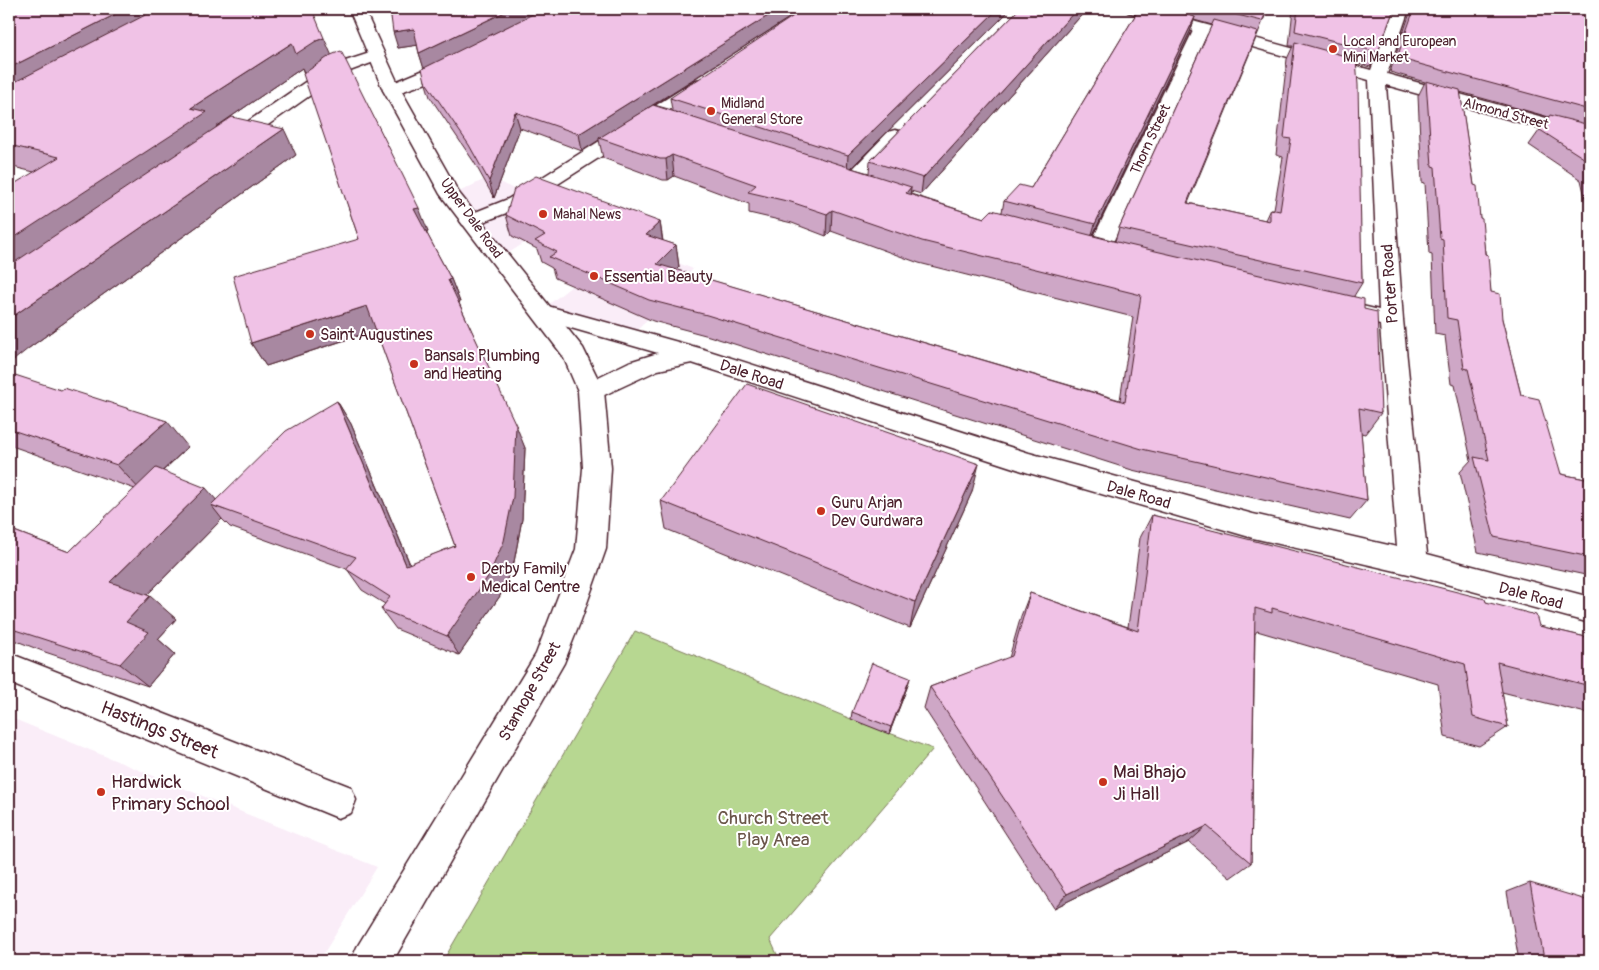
<svg xmlns="http://www.w3.org/2000/svg" width="1599" height="970" font-family="Pangolin,sans-serif">
	<style>
		.built { fill: #faedf8 }
		.green { fill: #b7d791; stroke: #807b5e }
		.lines { fill: none; stroke-linecap: round; stroke-linejoin: round }
		.minor-casing { stroke: #4a1f2b; stroke-width: 3 }
		.tertiary-casing { stroke: #4a1f2b; stroke-width: 3 }
		.minor { fill: #fff; fill-rule: evenodd }
		.tertiary { fill: #fff; fill-rule: evenodd }
		.wall { fill: #cea7c6; stroke: #4a1f2b; fill-rule: evenodd }
		.shaded-wall { fill: #a888a1; stroke: #4a1f2b }
		.building { fill: #f0c2e6; stroke: #4a1f2b }
		.poi-dot { fill: #c8321e; stroke: #fff; stroke-width: 2 }
		.labels { text-anchor: middle; stroke-width: 4; stroke-linejoin: round; paint-order: stroke }
		.far-poi-label { font-size: 14px; fill: #4a1f2b; stroke: #fff; text-anchor: start }
		.far-street-label { font-size: 14px; fill: #4a1f2b; stroke: #fff }
		.poi-label { font-size: 16px; fill: #4a1f2b; stroke: #fff; text-anchor: start }
		.street-label { font-size: 16px; fill: #4a1f2b; stroke: #fff }
		.near-street-label { font-size: 19px; fill: #4a1f2b; stroke: #fff }
		.near-poi-label { font-size: 19px; fill: #4a1f2b; stroke: #fff; text-anchor: start }
		.near-park-label { font-size: 19px; fill: #6b564a; stroke: #fff }
	</style>
	<rect width="100%" height="100%" fill="#fff"/>
	<filter id="ink" filterUnits="userSpaceOnUse"><feTurbulence type="fractalNoise" baseFrequency=".02" numOctaves="2"/><feDisplacementMap in="SourceGraphic" scale="10" xChannelSelector="R" yChannelSelector="G"/><feConvolveMatrix kernelMatrix="1 2 1 2 8 2 1 2 1" color-interpolation-filters="sRGB"/></filter>
	<g filter="url(#ink)">
		<path class="built" d="M489,177L567,215L498,260L451,196Z
			M627,242L693,269L635,333L548,305Z
			M9,717L377,867L319,961H9Z"/>
		<path class="green" d="M635,631L851,719L933,749L770,939L780,961H443Z"/>
		<g class="lines">
			<defs>
				<path id="minor" d="M1125,9H1149L1371,70L1394,9H1409L1387,74L1590,130V142L1386,85L1403,320L1427,554L1590,597V623L1413,575L1253,538L1029,473L692,363L658,370L600,397L591,400L582,397L578,391L582,385L629,362L658,353L536,318L532,313L536,308L544,305L703,349L1029,453L1253,514L1397,547L1380,325L1333,313L1330,308L1333,303L1341,301L1379,310L1369,80L1207,34L1109,251L1106,256L1098,258L1090,256L1087,251L1193,31L1128,12Z
					M376,51L382,53L384,56L382,59L339,75L235,148L228,150L221,148L219,144L221,140L327,67Z
					M457,56L463,57L465,61L463,65L432,81L392,95L386,94L383,90L386,86Z
					M702,79L708,80L711,84L708,88L522,207L470,227L463,225L460,221L463,217L508,199L696,80Z
					M895,130L902,132L904,136L902,140L858,186L851,188L844,186L841,182L844,178L888,132Z
					M9,653L351,787L356,800L351,813L338,818L9,683Z"/>
				<path id="tertiary" d="M349,9H364L401,90L459,193L583,348L604,391L611,468L606,549L581,620L564,663L393,961H351L357,947L536,654L576,549L583,468L578,391L563,356L440,194L383,90Z"/>
			</defs>
			<use href="#minor" class="minor-casing"/>
			<use href="#tertiary" class="tertiary-casing"/>
			<use href="#minor" class="minor"/>
			<use href="#tertiary" class="tertiary"/>
		</g>
		<path class="wall" d="M9,9L331,55L428,231L426,232L451,279L460,302L459,303L525,448L522,519L514,562L500,596L459,655L396,629L381,609L385,604L362,590L347,569L230,527L222,519L147,595L176,619L158,639L175,654L148,686L45,652L9,638V529L69,552L135,489L9,445V373L188,447L163,471L216,500L337,401L351,424L410,564L455,546L376,330L266,366L251,343L359,239L302,68L216,127V128L296,155L29,348L34,172L9,166Z
			M386,9H803L654,105L672,110L670,98L1011,9L851,168L869,173L870,161L1019,9H1087L921,194L911,191V194L984,218L1002,212L1004,201L1031,188L1139,9H1268L1188,203L1265,220L1270,209H1274L1283,157L1276,155L1287,59L1293,46H1289L1293,9H1394L1378,52L1370,67L1356,63L1362,283L1354,296L1364,309L1381,413L1365,434L1361,433L1367,500L1350,520L1132,470L709,336L653,321L555,278L552,268L541,262L537,249L512,236L506,215L660,222L663,241L676,245L679,267L676,270L1120,400L1133,317L919,263L831,231L826,236L792,223L749,213V204L674,176L668,180H663L603,158L599,140L582,151L520,128L494,198L474,162L430,97L425,81L424,68L419,53L417,45L398,48L391,15ZM1194,20L1212,25L1119,228L1115,241L1093,235L1190,32Z
			M1410,9H1590V218L1581,180L1529,145L1549,117L1460,92L1474,185L1480,218L1491,292L1502,319L1521,395L1561,474L1590,480V576L1478,552L1460,472L1471,460L1455,385L1451,384L1445,336L1435,334L1432,255L1429,254L1425,183L1422,182L1418,96L1425,82L1390,72L1411,10Z
			M972,492L910,628L666,529L661,501Z
			M1152,515L1486,602L1539,626L1590,638V714L1502,692L1508,727L1479,746L1445,737L1438,684L1257,631L1255,634L1251,863L1230,878L1189,842L1054,908L924,708L930,687L1009,658L1021,616L1030,593L1128,627L1140,538Z
			M908,685L889,734L851,719L852,712Z
			M1530,883L1590,961H1519L1507,892Z"/>
		<path class="shaded-wall" d="M126,9H184L9,102V68Z
			M511,9H546L424,69L419,53Z
			M779,9H803L601,138H599V140L582,151L579,134Z
			M998,9H1011L847,172L848,155Z
			M1077,9H1087L921,194L923,178Z
			M1195,17L1190,32L1090,241L1095,224Z
			M414,29L419,45L398,48L393,32Z
			M324,38L335,63L307,79L302,68L216,127L221,137L9,283V241L191,108L292,43L316,41Z
			M515,112L520,128L494,198L489,181Z
			M284,129L296,155L29,348L9,364V319Z
			M672,155L674,176L668,180L666,159Z
			M911,187L909,208L906,193Z
			M419,208L428,231L423,232L414,209Z
			M832,210L831,231L826,236L827,214Z
			M660,222L663,244L646,235Z
			M676,245L679,267L660,286L657,264Z
			M451,279L460,302L457,303L448,280Z
			M367,306L378,329L266,366L251,343Z
			M337,401L351,424L419,586L406,565Z
			M167,421L188,447L141,491L117,465Z
			M516,425L525,448L522,519L514,562L500,596L459,655L447,636Z
			M979,464L972,492L910,628L915,602Z
			M206,488L225,510L211,505L222,519L137,605L110,582Z
			M150,596L176,619L158,639L175,654L148,686L120,664L126,622Z
			M910,678L908,685L889,734L891,727Z
			M1207,826L1189,842L1054,908L1067,894Z"/>
		<path class="building" d="M9,9H126L9,68Z
			M157,9H312L324,38L316,41L296,54L292,43L191,108L207,112L9,241V187L59,157L9,145V85Z
			M390,9H511L419,53L414,29L393,32Z
			M543,9H779L579,134L515,112L489,181L469,145L425,81L422,69Z
			M804,9H998L848,155L670,98Z
			M1019,9H1077L923,178L870,161Z
			M1139,9H1166L1195,17L1095,224L1004,201L1019,185L1031,188Z
			M1213,9H1268L1262,21Z
			M1298,9H1394L1378,52L1295,31Z
			M1414,9H1590V110L1397,58Z
			M1214,20L1258,32L1187,203L1270,221V209L1280,211L1291,139L1284,138L1295,42L1356,59L1358,85L1362,283L1119,228Z
			M341,51L419,208L414,209L451,279L448,280L516,425L513,497L504,541L489,575L447,636L381,609L390,597L346,569L356,557L211,505L286,431L337,401L406,565L455,546L367,306L251,343L233,276L359,239L303,74L331,55Z
			M1426,81L1460,90L1474,185L1477,186L1480,218L1482,219L1485,254L1488,255L1491,292L1500,294L1502,319L1521,395L1539,399L1561,474L1590,480V557L1494,537L1474,457L1489,460L1468,369L1464,368L1457,320L1447,318L1443,239L1440,238L1435,167L1432,166Z
			M653,105L911,187L906,193L984,218L992,210L1125,244L1364,299V309L1377,312L1381,413L1359,408L1367,500L1142,449L707,315L649,300L549,257L557,252L535,241L545,235L506,215L514,189L536,176L660,222L646,235L676,245L657,264L1125,402L1141,295L922,241L832,210L827,214L791,202L748,192L756,185L672,155L666,159H660L599,138Z
			M1550,115L1590,125V162L1540,130Z
			M232,117L284,129L9,319V266Z
			M9,373L61,390L64,388L167,421L117,465L9,429Z
			M747,384L979,464L915,602L661,501Z
			M156,468L206,488L110,582L150,596L126,622L149,632L120,664L9,628V529L69,552Z
			M1152,515L1485,599L1486,602L1536,615L1539,626L1590,638V686L1497,662L1508,727L1473,717L1465,664L1272,608V613L1255,608L1251,863L1207,826L1067,894L930,687L1012,656L1030,593L1138,631Z
			M872,663L910,678L891,727L852,712Z
			M1530,883L1590,901V961H1550L1544,959Z"/>
	</g>
	<g class="poi-dot">
		<circle cx="1333" cy="49" r="5"/>
		<circle cx="711" cy="111" r="5"/>
		<circle cx="543" cy="214" r="5"/>
		<circle cx="594" cy="276" r="5"/>
		<circle cx="310" cy="334" r="5"/>
		<circle cx="414" cy="364" r="5"/>
		<circle cx="821" cy="511" r="5"/>
		<circle cx="471" cy="577" r="5"/>
		<circle cx="1103" cy="782" r="5"/>
		<circle cx="101" cy="792" r="5"/>
	</g>
	<g class="labels">
		<g class="far-poi-label">
			<text x="1343" y="46">Local and European<tspan x="1343" dy="16">Mini Market</tspan></text>
			<text x="721" y="108">Midland<tspan x="721" dy="16">General Store</tspan></text>
			<text x="553" y="219">Mahal News</text>
		</g>
		<g class="far-street-label">
			<text transform="translate(1506 113) rotate(15)" y="5">Almond Street</text>
			<text transform="translate(1150 139) rotate(-65)" y="5">Thorn Street</text>
			<text transform="translate(472 218) rotate(54)" y="5">Upper Dale Road</text>
		</g>
		<g class="poi-label">
			<text x="604" y="282">Essential Beauty</text>
			<text x="320" y="340">Saint Augustines</text>
			<text x="424" y="361">Bansals Plumbing<tspan x="424" dy="18">and Heating</tspan></text>
			<text x="831" y="508">Guru Arjan<tspan x="831" dy="18">Dev Gurdwara</tspan></text>
			<text x="481" y="574">Derby Family<tspan x="481" dy="18">Medical Centre</tspan></text>
		</g>
		<g class="street-label">
			<text transform="translate(1389 284) rotate(-94)" y="6">Porter Road</text>
			<text transform="translate(752 374) rotate(18)" y="6">Dale Road</text>
			<text transform="translate(1139 494) rotate(16)" y="6">Dale Road</text>
			<text transform="translate(1531 595) rotate(15)" y="6">Dale Road</text>
			<text transform="translate(529 691) rotate(-61)" y="6">Stanhope Street</text>
		</g>
		<g class="near-street-label">
			<text transform="translate(160 729) rotate(22)" y="7">Hastings Street</text>
		</g>
		<g class="near-poi-label">
			<text x="1113" y="778">Mai Bhajo<tspan x="1113" dy="22">Ji Hall</tspan></text>
			<text x="111" y="788">Hardwick<tspan x="111" dy="22">Primary School</tspan></text>
		</g>
		<g class="near-park-label">
			<text x="773" y="824">Church Street<tspan x="773" dy="22">Play Area</tspan></text>
		</g>
	</g>
	<rect width="1599" height="970" fill="none" stroke="#fff" stroke-width="30"/>
	<rect x="15" y="15" width="1569" height="940" fill="none" stroke="#4a1f2b" stroke-width="2" filter="url(#ink)"/>
</svg>
